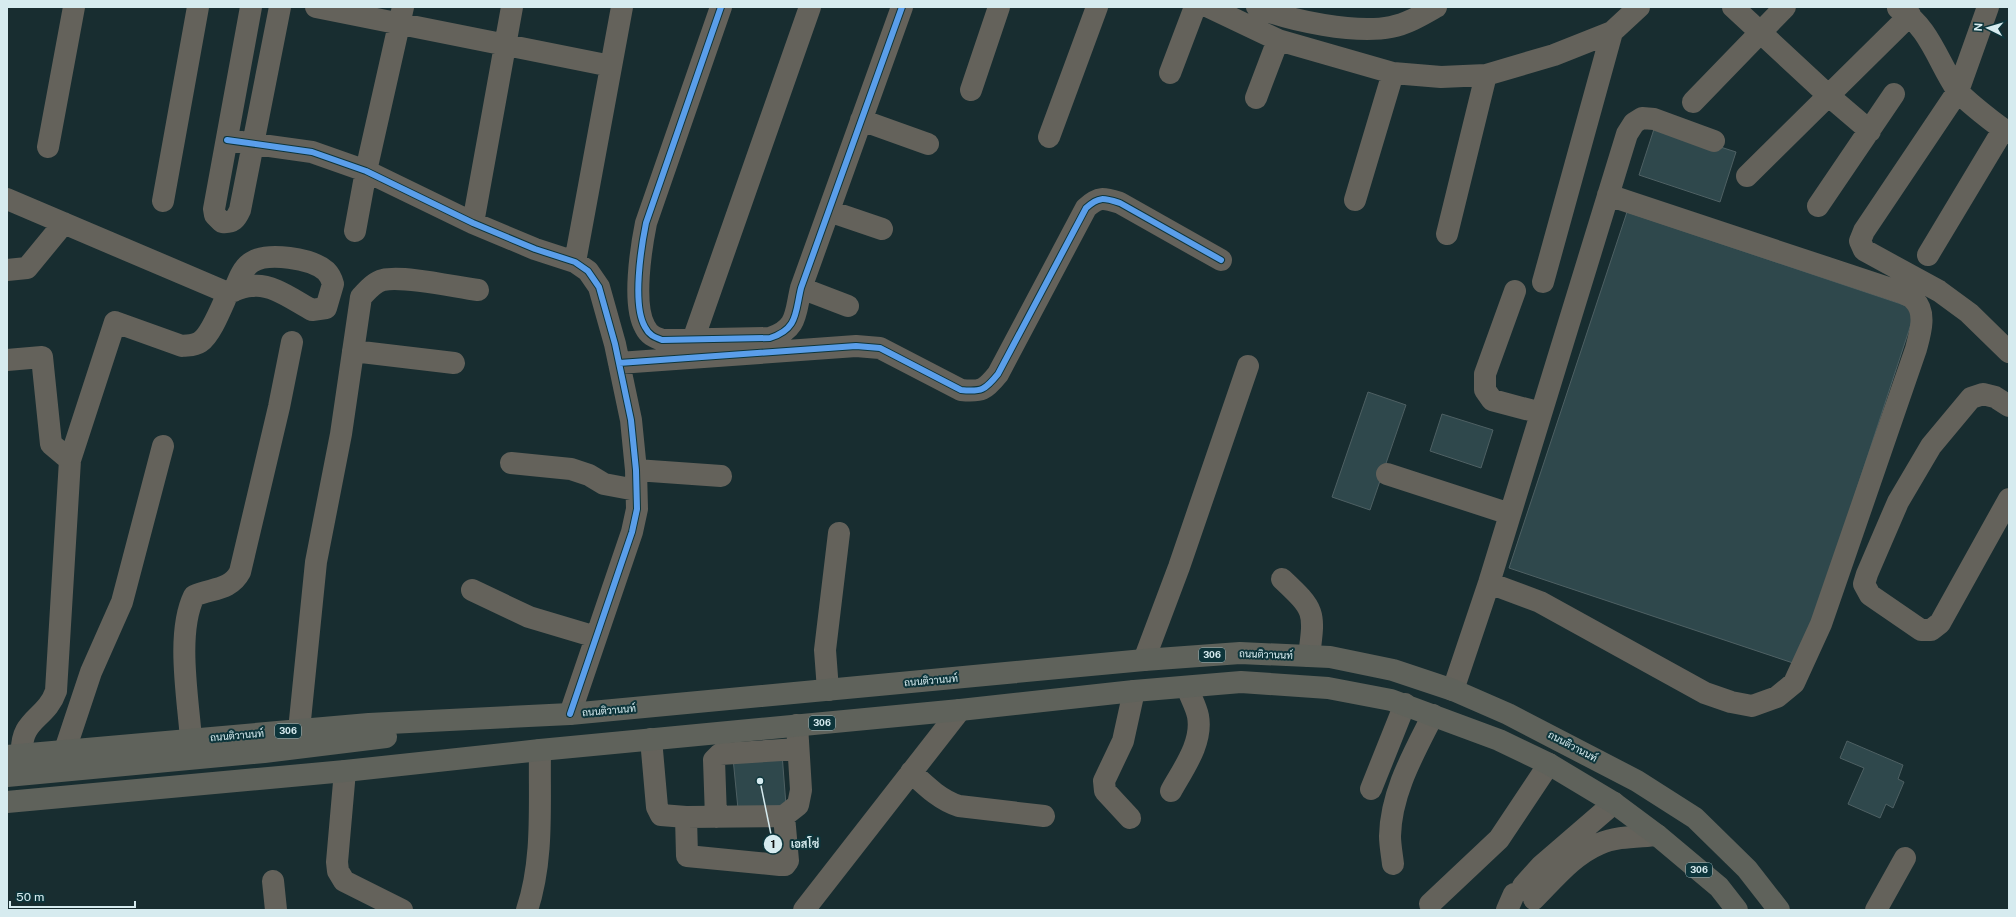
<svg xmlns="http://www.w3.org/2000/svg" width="2016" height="917" font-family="'Public Sans',Sarabun,sans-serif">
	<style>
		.building { fill: #2f484c; stroke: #4e6063 }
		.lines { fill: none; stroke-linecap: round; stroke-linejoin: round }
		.minor { stroke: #64625b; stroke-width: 22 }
		.major { stroke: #5f625b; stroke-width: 22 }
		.cycleway-casing { stroke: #0d353b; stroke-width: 8 }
		.cycleway { stroke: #5a9eea; stroke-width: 6 }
		.labels { text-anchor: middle; stroke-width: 4; stroke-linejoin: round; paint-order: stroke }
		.shield { fill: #0d353b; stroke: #9ab4b9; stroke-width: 1 }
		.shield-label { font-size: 9px; font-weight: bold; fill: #d6ebef }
		.street-label { font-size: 10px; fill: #d6ebef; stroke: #0d353b }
		.leader { fill: none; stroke: #d6ebef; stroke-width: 1.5 }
		.callout-dot { fill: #d6ebef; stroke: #0d353b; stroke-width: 1.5 }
		.mark-label { font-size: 12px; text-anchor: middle; font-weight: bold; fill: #111 }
		.callout-label { font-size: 11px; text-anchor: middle; font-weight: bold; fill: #d6ebef; stroke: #0d353b; stroke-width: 4; stroke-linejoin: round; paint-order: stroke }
	</style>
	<rect width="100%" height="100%" fill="#182d30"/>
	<path class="building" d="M1655,126L1736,152L1720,202L1639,175Z
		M1627,212L1916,309L1799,665L1509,568Z
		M1368,392L1406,405L1370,510L1332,497Z
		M1442,414L1493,430L1481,468L1430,451Z
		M1847,741L1903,765L1898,779L1904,782L1893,808L1886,804L1880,818L1848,804L1864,768L1840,758Z
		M782,754L786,805L738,809L733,758Z"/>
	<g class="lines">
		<path class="minor" d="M251,7L214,209L215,215L222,222C233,223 236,219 240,210L280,7
			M316,7L611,66
			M721,7L646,223C641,248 632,305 645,327C649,335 654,337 662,340L770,338C798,329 795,313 801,288L902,7
			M1209,7L1278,40L1393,73L1441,77L1486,75L1554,55L1612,32L1639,7
			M1257,7C1290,21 1356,34 1391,27C1407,24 1422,15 1436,7
			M1733,7L1829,96L1870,131
			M1988,7L1958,91L1864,231L1860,241L1864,250L1939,291L1969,313L2009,352
			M1898,8C1929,26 1938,62 1957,90C1963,99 1999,127 2009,133
			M1170,73L1195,7
			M971,90L999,7
			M1256,98L1278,40
			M1693,102L1785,7
			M861,120L928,144
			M1049,137L1097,7
			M227,140L312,152L366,171L473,223L535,249L575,262L588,271L599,287L615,344L631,420L636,470L637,509L632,532L570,714
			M48,147L74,7
			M1747,176L1910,15
			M7,199L228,293
			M1355,200L1393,73
			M163,201L198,7
			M1818,206L1894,94
			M829,211L882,229
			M473,223L512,7
			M355,231L366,171L403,7
			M1447,234L1486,75
			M1928,255L2003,130
			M575,262L622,7
			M7,270L27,268L64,223
			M1543,282L1612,32
			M801,288L848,306
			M1515,291L1485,374V390L1492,400L1541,413
			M693,340L810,7
			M353,351L454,363
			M7,360L42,357L51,444L70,460
			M619,363L856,346L880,348L961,390C982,392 985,390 998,374L1086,208C1099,196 1104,198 1120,203L1221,260
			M2009,406L1995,397L1983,394L1971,398L1931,446L1898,502L1867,574L1864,584L1870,595L1921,630H1931L1940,623L2009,499
			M511,463L571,469L589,475L604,484L636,490
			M636,470L721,476
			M1387,474L1510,514
			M1282,579C1315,610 1315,611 1309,656
			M1489,583L1540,602L1705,693L1731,702L1752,706L1777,697L1794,683L1821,624L1916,349C1920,334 1927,312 1914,300C1912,297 1907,295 1903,293L1608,195
			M472,590L529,617L596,637
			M1144,660L1179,567L1248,366
			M828,690L825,650L839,533
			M1453,690L1489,583L1627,134L1634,123L1642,118L1654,119L1714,141
			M299,730L316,562L341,434L361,297C367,291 374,282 383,280C403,275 455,287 478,290
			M191,739C188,698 176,633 194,596C211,588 230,591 240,572L279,407L292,342
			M651,739L657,807L661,815L686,817L784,816L798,805L801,790L797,725
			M65,750L91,672L122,602L163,446
			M22,754C20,718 46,720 56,691L70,460L115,322L182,346C188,345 194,346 200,342C211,335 222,306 228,293C236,290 243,286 252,286C272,283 295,301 312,310L326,308L333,284C332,280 329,274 326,271C311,258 268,252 252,262C242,268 238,281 234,291
			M345,771L337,862L338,871L344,881L402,910
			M911,772C926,786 940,800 959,806L1044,816
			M1371,789L1405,704
			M1171,791C1183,769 1203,743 1198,716C1196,706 1190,696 1187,687
			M686,817L687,856L780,865H785L788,861L784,816
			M716,817L714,760L720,754L798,749
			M1130,818L1105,791L1104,781L1123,741L1134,691
			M1393,864C1392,855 1390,845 1390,836C1391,792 1414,753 1433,715
			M273,881L276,910
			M1523,886L1541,866L1614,803
			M1534,899C1554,879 1573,855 1599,844C1617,836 1639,837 1657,835
			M1430,904L1499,839L1549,764
			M527,910C544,859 539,803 540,750
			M804,910L960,710
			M1507,910L1514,894
			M1876,910L1905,858"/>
		<path class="major" d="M7,756L369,724L570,714L1144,660L1240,653L1330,657L1393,670L1453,690L1508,714L1637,781L1695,818L1747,869L1779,910
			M7,776L264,752L386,737
			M7,802L345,771L540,750L960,710L1134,691L1241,682L1328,688L1391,700L1499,740L1549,764L1614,803L1657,835L1719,887L1737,910"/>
		<defs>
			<path id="cycleway" d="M721,7L646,223C641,248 632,305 645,327C649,335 654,337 662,340L770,338C798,329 795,313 801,288L902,7
				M227,140L312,152L366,171L473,223L535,249L575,262L588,271L599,287L615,344L631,420L636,470L637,509L632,532L570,714
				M619,363L856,346L880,348L961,390C982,392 985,390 998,374L1086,208C1099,196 1104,198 1120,203L1221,260"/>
		</defs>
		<use href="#cycleway" class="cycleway-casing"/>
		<use href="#cycleway" class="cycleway"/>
	</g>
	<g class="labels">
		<g class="shield">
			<rect x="1199" y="648" width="26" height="14" rx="3"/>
			<rect x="809" y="716" width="26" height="14" rx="3"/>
			<rect x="275" y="724" width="26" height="14" rx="3"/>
			<rect x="1686" y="863" width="26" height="14" rx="3"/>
		</g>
		<g class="shield-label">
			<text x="1212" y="658">306</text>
			<text x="822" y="726">306</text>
			<text x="288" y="734">306</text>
			<text x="1699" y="873">306</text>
		</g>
		<g class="street-label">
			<text transform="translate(1266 654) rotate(2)" y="4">ถนนติวานนท์</text>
			<text transform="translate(931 680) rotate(-5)" y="4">ถนนติวานนท์</text>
			<text transform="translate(609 710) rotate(-5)" y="4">ถนนติวานนท์</text>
			<text transform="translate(237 735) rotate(-5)" y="4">ถนนติวานนท์</text>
			<text transform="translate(1573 746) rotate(28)" y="4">ถนนติวานนท์</text>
		</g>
	</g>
	<path class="leader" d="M760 781L773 844"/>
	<g class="callout-dot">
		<circle cx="760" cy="781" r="4"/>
		<circle cx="773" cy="844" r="10"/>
	</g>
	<g class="mark-label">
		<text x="773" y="848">1</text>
	</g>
	<g class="callout-label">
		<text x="805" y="848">เอสโซ่</text>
	</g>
	<rect width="2016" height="917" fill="none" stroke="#d6ebef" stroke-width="16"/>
	<g transform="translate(1988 28) rotate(275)" stroke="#0d353b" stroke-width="3" paint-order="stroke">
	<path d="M0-3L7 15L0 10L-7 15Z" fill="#d6ebef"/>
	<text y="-6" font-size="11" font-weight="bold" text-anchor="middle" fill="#d6ebef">N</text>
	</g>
	<path d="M10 901v6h125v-6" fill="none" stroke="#d6ebef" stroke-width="2"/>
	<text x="16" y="901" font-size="12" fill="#d6ebef" stroke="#0d353b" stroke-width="3" paint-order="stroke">50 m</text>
</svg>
